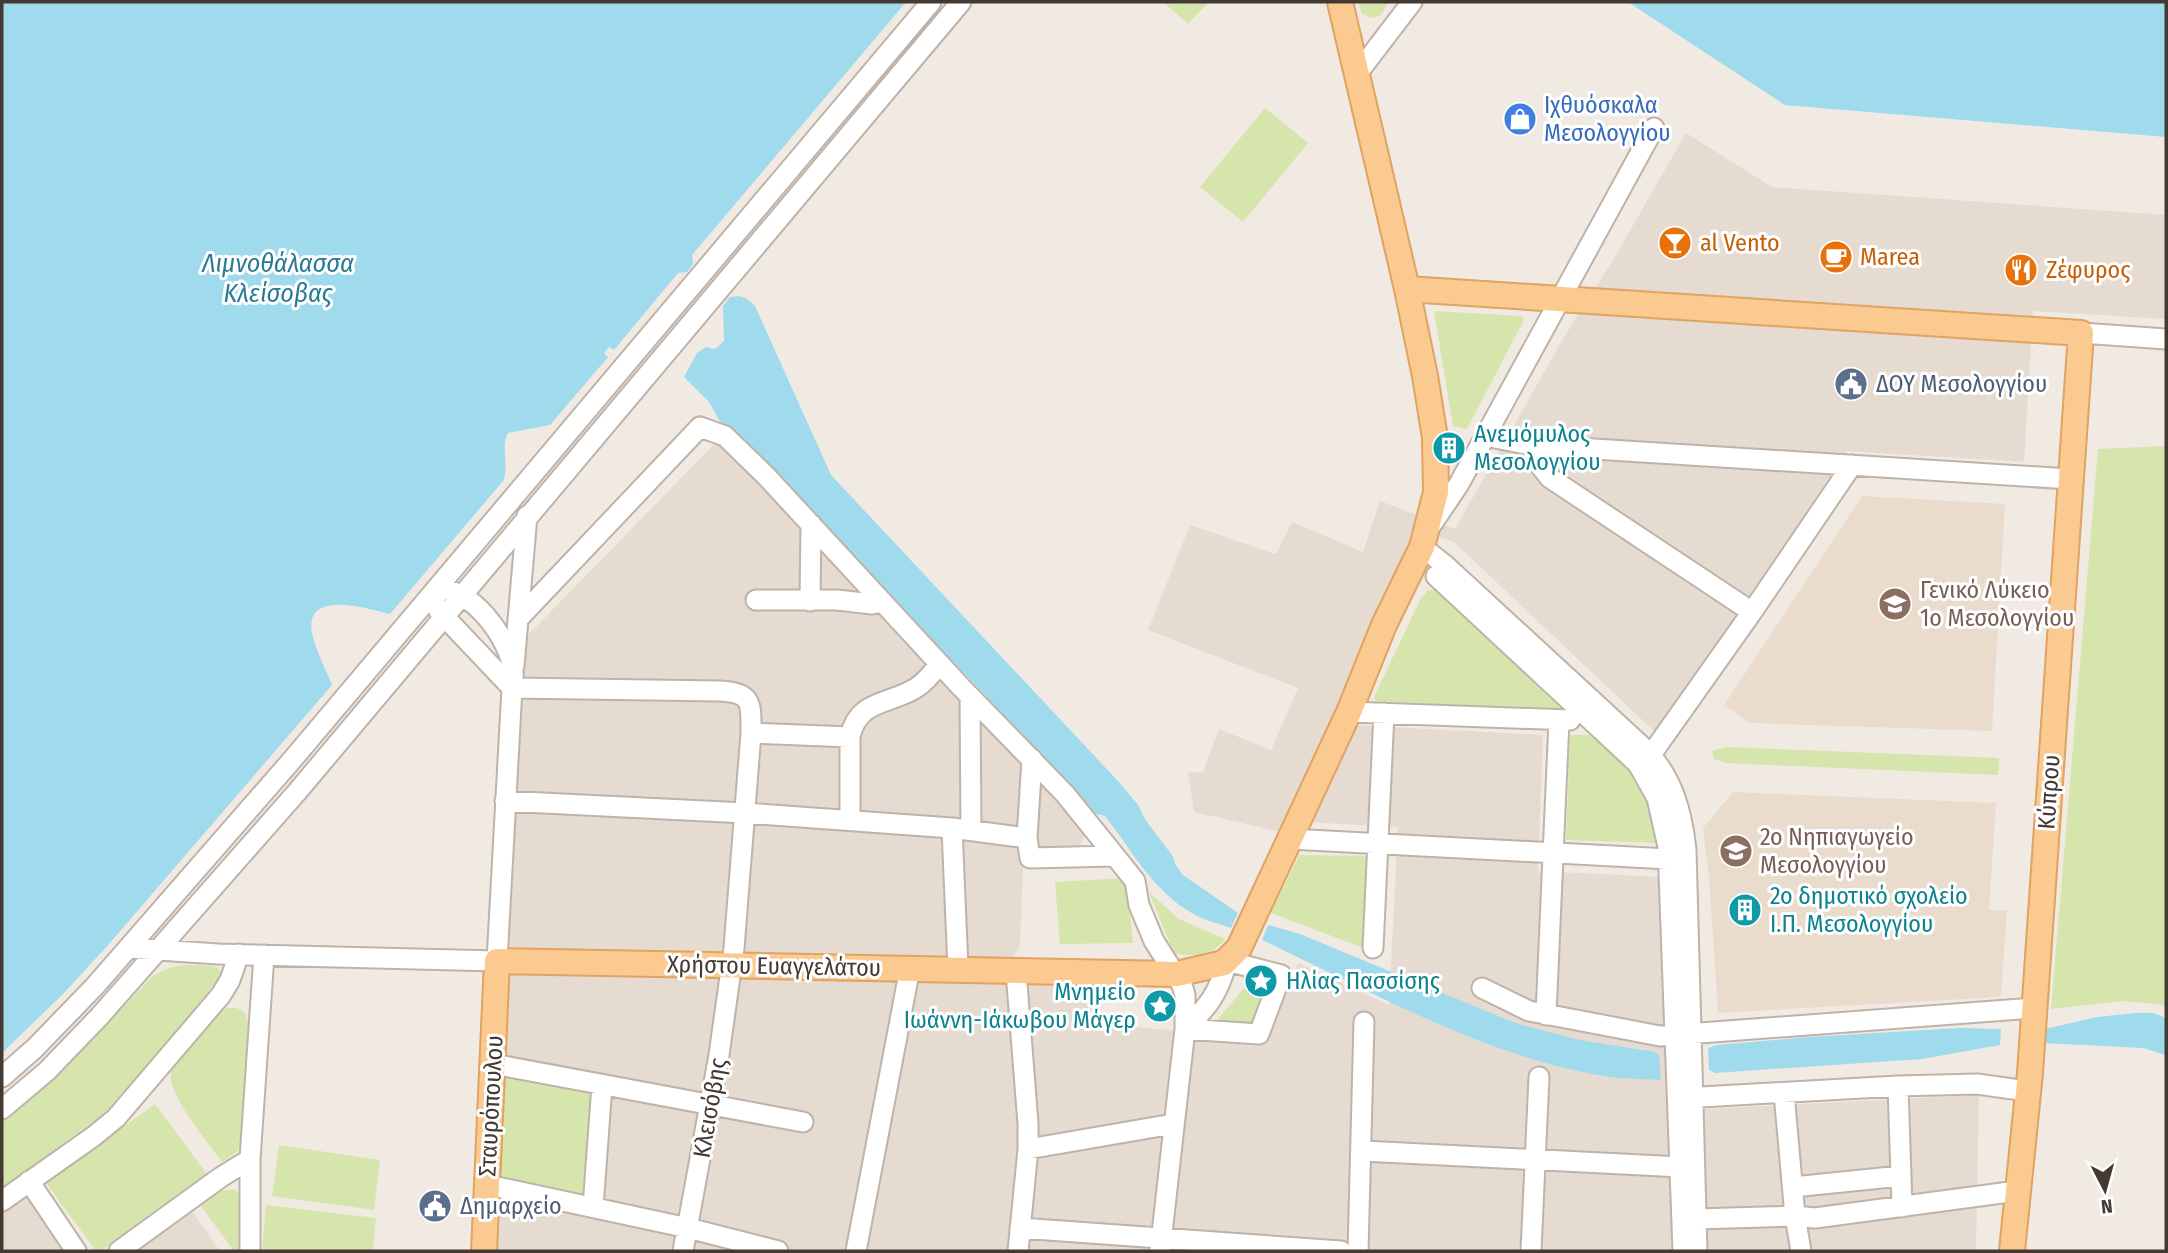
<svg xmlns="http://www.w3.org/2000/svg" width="2168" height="1253" font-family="'Fira Sans Condensed',sans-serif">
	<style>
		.residential { fill: #e5dbd1 }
		.education { fill: #eadccd }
		.green { fill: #d5e5ac }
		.water { fill: #9fdbed }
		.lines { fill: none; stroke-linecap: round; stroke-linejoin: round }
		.river { stroke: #9fdbed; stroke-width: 30 }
		.minor-casing { stroke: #bfb3a9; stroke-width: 23 }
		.major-casing { stroke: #dfa362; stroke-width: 28 }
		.minor { stroke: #fff; stroke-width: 19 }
		.major { stroke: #fbca91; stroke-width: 24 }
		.labels { text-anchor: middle; stroke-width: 6; stroke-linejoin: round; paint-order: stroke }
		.shop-label { font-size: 24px; fill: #366cbe; stroke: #fff; text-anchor: start }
		.food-label { font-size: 24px; fill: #c56008; stroke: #fff; text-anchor: start }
		.service-label { font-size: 24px; fill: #4e5e75; stroke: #fff; text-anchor: start }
		.culture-label { font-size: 24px; fill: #0d838f; stroke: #fff; text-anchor: start }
		.education-label { font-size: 24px; fill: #785e54; stroke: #fff; text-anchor: start }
		.street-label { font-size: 24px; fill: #423a33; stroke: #fff }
		.water-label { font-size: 26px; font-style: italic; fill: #2b7a93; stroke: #fff }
	</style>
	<rect width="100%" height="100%" fill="#f1eae3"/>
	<path class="residential" d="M1686,133L1772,187L2166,215V319L2033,311L2024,462L1847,451L1656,733L1453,541L1415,531L1394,586L1330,724L1543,735L1538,871L1661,877L1666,1111L1979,1095L1976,1251H492L526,637L726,432L992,708L1094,808L1080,847H1024L1020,945L1012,959L1099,980L1097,1024L1263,1038L1298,963L1389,1005L1398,827L1284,821L1281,832L1194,812L1188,773L1203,772L1219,729L1271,750L1298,688L1148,630L1190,525L1276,554L1292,522L1363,552L1380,501L1455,529L1564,337L1612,262Z
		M25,1194L66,1251H2V1211Z
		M192,1211L220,1251H133Z"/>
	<path class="education" d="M1862,496L2005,504L1992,731L1750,723L1724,705Z
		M1733,792L1996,803L1989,910H2007L2001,997L1718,1013L1709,877L1703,828Z"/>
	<path class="green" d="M1163,2H1209L1188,24Z
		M1358,2H1389L1380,16L1371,18L1362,14Z
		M1265,108L1308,143L1243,222L1200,187Z
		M1434,311L1522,316L1524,320L1467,429L1453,426Z
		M2166,446V1005L2123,1001L2051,1009L2098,449Z
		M1439,588L1568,708L1564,710L1376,701L1374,697L1420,600L1427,591Z
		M1570,735H1598L1631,771L1648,794L1659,843L1566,840Z
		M1726,747L1999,758L1998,775L1726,763L1714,759L1712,751Z
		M1299,855L1372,856L1366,949L1271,913Z
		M1127,878L1133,943L1060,944L1055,882Z
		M1149,892L1179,919L1225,939C1214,955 1191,958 1174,953Z
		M197,965L217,967L222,974L199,1004L110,1107L99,1117L2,1188V1121L70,1063L153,976C167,966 180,965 197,965Z
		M1257,973L1272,978L1251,1027L1213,1025Z
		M225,1008H237L244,1012L250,1026L244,1146L222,1162C210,1145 165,1092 171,1072C176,1058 208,1025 219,1012Z
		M493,1064L602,1085L593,1207L488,1185Z
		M155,1104L207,1174L101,1251H96L46,1183Z
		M279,1145L380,1160L374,1210L272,1196Z
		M234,1189L241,1196L240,1251H234L200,1205L219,1191Z
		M266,1205L376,1218L373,1251H262Z"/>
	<path class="water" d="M2,2H906L692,255L693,264L687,272L678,273L614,350L609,347L604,353L608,357L550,425L508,433C500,447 510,466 503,481L390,614C369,609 304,588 312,633C316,651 325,668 332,685L109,944L64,993L2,1053Z
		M1628,2H2166V137L1785,105Z
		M739,296L746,298L755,306L831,475L1118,781L1139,806L1146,822L1137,823L1130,811C1112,815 1103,820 1088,809L973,682L817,526L723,427L709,402L684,377L697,353L706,347L715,349L724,341L723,306L730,297Z
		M1126,815L1134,834L1147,826L1183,875L1238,913L1231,928C1217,923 1203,920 1190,912C1163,896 1140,866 1123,840L1128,837L1126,825L1117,827L1113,819Z
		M1268,925L1300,934L1515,1023L1579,1040L1655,1052L1659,1055L1661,1080C1647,1079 1632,1079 1618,1078C1497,1063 1372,992 1262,940Z
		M2135,1013H2153L2166,1018V1055L2143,1048L2044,1043L2045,1029L2097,1017Z
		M1960,1028L2001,1029L2000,1045L1922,1059L1715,1073L1709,1070L1708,1048L1717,1045L1809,1037Z"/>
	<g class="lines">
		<path class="river" d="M1097,781L1160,864"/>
		<defs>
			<path id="minor" d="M1357,74L1412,2
				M2081,333L2166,339
				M1485,436L1531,445L2070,479
				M1531,445L1538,463L1550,478L1752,612
				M1432,524L1459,484L1654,128
				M1422,547L1445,565L1647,751C1673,779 1682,812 1686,850L1697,1251
				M1436,576L1638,764L1657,798L1668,847L1683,1251
				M756,600H837L872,604L882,602
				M810,601L811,524
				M518,619L700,427L725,436L767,477L961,687L1065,794L1115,856L1135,881L1139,905L1154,941L1182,985L1185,995V1029L1160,1251
				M514,666L527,516
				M970,696L971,830
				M1349,712L1570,720
				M751,733L850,737
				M1643,766L1752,612L1852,465
				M505,801L745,813L952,828L958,969
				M850,820V737C858,699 889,705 916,688C926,682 932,672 940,665
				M952,828L1027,838L1030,858L1115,856
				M1027,838L1032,759
				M1290,839L1669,859
				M129,948L218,954L497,961L512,688C512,683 514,676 513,671C511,640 469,583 435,590V603L439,611L512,688L720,691C753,693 751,703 751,733L734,948L719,1055L683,1251
				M1373,948L1384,713
				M1227,961L1281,975L1259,1034L1185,1029C1208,1007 1219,993 1227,961Z
				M1016,971L1028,1124V1149L1018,1251
				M1482,988L1529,1011L1660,1036L2034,1008
				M1546,1015L1559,720
				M493,1064L803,1122
				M2,1077L35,1048L95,986L292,760L931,2
				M1898,1086L1902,1207
				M1784,1093L1795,1216L1815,1218L2017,1191
				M1683,1098L1898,1086L1977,1084L2027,1091
				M2,1109L47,1071L99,1017L297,792L961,2
				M1028,1149L1173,1124
				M1363,1151L1681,1167
				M29,1181L76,1251
				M488,1185L688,1228L778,1251
				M1793,1187L1901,1176
				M2,1201L94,1136L116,1118L221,995L230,980L239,954
				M593,1207L602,1085
				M1697,1219L1795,1216L1801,1251
				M1020,1228L1341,1251
				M119,1251L221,1177L250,1159
				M250,1251V1159L264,955
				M856,1251L910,968
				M1358,1251L1364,1022
				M1531,1251L1539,1077"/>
			<path id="major" d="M1407,289L2081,333L2030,1073L2012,1251
				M484,1251L497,961L1177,974L1224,963L1239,948L1349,712L1384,625L1422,547L1436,492L1435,438L1425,376L1407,289L1340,2"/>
		</defs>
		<use href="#minor" class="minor-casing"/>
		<use href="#major" class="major-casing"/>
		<use href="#minor" class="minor"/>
		<use href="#major" class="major"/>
	</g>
	<defs>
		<symbol id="shop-disc" viewBox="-11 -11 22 22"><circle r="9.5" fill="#3f7fe0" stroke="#fff"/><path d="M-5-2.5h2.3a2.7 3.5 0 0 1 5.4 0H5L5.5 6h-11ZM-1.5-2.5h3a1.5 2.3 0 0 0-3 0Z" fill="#fff"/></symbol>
		<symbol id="bar-disc" viewBox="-11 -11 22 22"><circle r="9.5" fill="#e8710a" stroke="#fff"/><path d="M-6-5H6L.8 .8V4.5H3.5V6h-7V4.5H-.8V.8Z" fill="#fff"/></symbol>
		<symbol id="cafe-disc" viewBox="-11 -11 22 22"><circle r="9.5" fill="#e8710a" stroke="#fff"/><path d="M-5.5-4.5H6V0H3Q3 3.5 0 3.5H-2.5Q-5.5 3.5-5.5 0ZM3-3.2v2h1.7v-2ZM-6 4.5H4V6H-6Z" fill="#fff"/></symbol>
		<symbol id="restaurant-disc" viewBox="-11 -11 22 22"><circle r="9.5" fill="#e8710a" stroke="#fff"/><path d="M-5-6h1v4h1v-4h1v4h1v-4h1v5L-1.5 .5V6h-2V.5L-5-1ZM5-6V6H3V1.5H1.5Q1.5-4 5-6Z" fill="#fff"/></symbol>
		<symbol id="civic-disc" viewBox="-11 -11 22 22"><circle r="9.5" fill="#5c6f8a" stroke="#fff"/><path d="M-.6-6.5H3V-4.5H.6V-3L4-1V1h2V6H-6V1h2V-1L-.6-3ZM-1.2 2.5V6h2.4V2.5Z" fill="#fff"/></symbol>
		<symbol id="building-disc" viewBox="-11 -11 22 22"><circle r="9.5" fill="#0f9aa8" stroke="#fff"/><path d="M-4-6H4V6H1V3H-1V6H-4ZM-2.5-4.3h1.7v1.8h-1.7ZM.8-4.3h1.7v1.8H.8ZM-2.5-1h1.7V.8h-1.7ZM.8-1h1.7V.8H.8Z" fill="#fff"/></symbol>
		<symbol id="school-disc" viewBox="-11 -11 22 22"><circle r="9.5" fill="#8d6e63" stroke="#fff"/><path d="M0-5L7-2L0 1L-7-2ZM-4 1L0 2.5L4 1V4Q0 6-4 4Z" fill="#fff"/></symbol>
		<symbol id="sight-disc" viewBox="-11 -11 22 22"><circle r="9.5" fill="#0f9aa8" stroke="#fff"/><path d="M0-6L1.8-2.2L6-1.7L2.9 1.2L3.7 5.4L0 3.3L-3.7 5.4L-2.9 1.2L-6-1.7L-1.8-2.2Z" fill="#fff"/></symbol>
	</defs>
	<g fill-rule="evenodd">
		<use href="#shop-disc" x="1501" y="100" width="38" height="38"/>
		<use href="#bar-disc" x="1656" y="224" width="38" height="38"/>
		<use href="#cafe-disc" x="1817" y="238" width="38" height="38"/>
		<use href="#restaurant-disc" x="2002" y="251" width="38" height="38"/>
		<use href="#civic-disc" x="1832" y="365" width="38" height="38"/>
		<use href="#building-disc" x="1430" y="429" width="38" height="38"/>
		<use href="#school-disc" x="1876" y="585" width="38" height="38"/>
		<use href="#school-disc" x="1717" y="832" width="38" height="38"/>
		<use href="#building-disc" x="1726" y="891" width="38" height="38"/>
		<use href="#sight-disc" x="1242" y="962" width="38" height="38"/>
		<use href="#sight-disc" x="1141" y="987" width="38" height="38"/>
		<use href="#civic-disc" x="416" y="1187" width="38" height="38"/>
	</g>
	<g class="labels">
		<g class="shop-label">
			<text x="1544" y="113">Ιχθυόσκαλα<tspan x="1544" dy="28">Μεσολογγίου</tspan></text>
		</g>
		<g class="food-label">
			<text x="1700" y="251">al Vento</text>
			<text x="1860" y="265">Marea</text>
			<text x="2046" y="278">Ζέφυρος</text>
		</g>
		<g class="service-label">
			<text x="1876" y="392">ΔΟΥ Μεσολογγίου</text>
			<text x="460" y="1214">Δημαρχείο</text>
		</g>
		<g class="culture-label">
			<text x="1474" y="442">Ανεμόμυλος<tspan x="1474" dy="28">Μεσολογγίου</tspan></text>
			<text x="1770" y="904">2ο δημοτικό σχολείο<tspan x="1770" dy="28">Ι.Π. Μεσολογγίου</tspan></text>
			<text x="1286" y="989">Ηλίας Πασσίσης</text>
			<text x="1136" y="1000" text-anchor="end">Μνημείο<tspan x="1136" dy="28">Ιωάννη-Ιάκωβου Μάγερ</tspan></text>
		</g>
		<g class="education-label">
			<text x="1920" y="598">Γενικό Λύκειο<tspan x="1920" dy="28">1ο Μεσολογγίου</tspan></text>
			<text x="1760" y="845">2ο Νηπιαγωγείο<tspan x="1760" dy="28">Μεσολογγίου</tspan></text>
		</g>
		<g class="street-label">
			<text transform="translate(2049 792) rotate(-86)" y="8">Κύπρου</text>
			<text transform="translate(774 966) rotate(1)" y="8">Χρήστου Ευαγγελάτου</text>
			<text transform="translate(491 1106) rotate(-87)" y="8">Σταυρόπουλου</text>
			<text transform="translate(710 1108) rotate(-80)" y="8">Κλεισόβης</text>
		</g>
		<g class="water-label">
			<text x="278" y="272">Λιμνοθάλασσα<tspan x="278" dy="30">Κλείσοβας</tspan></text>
		</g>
	</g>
	<rect width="2168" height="1253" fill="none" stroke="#423a33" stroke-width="7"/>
	<g transform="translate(2105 1190) rotate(174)" stroke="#ffffff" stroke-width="5" paint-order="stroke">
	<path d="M0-5L12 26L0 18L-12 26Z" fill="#423a33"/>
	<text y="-10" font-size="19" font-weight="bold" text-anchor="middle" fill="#423a33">N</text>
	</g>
</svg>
